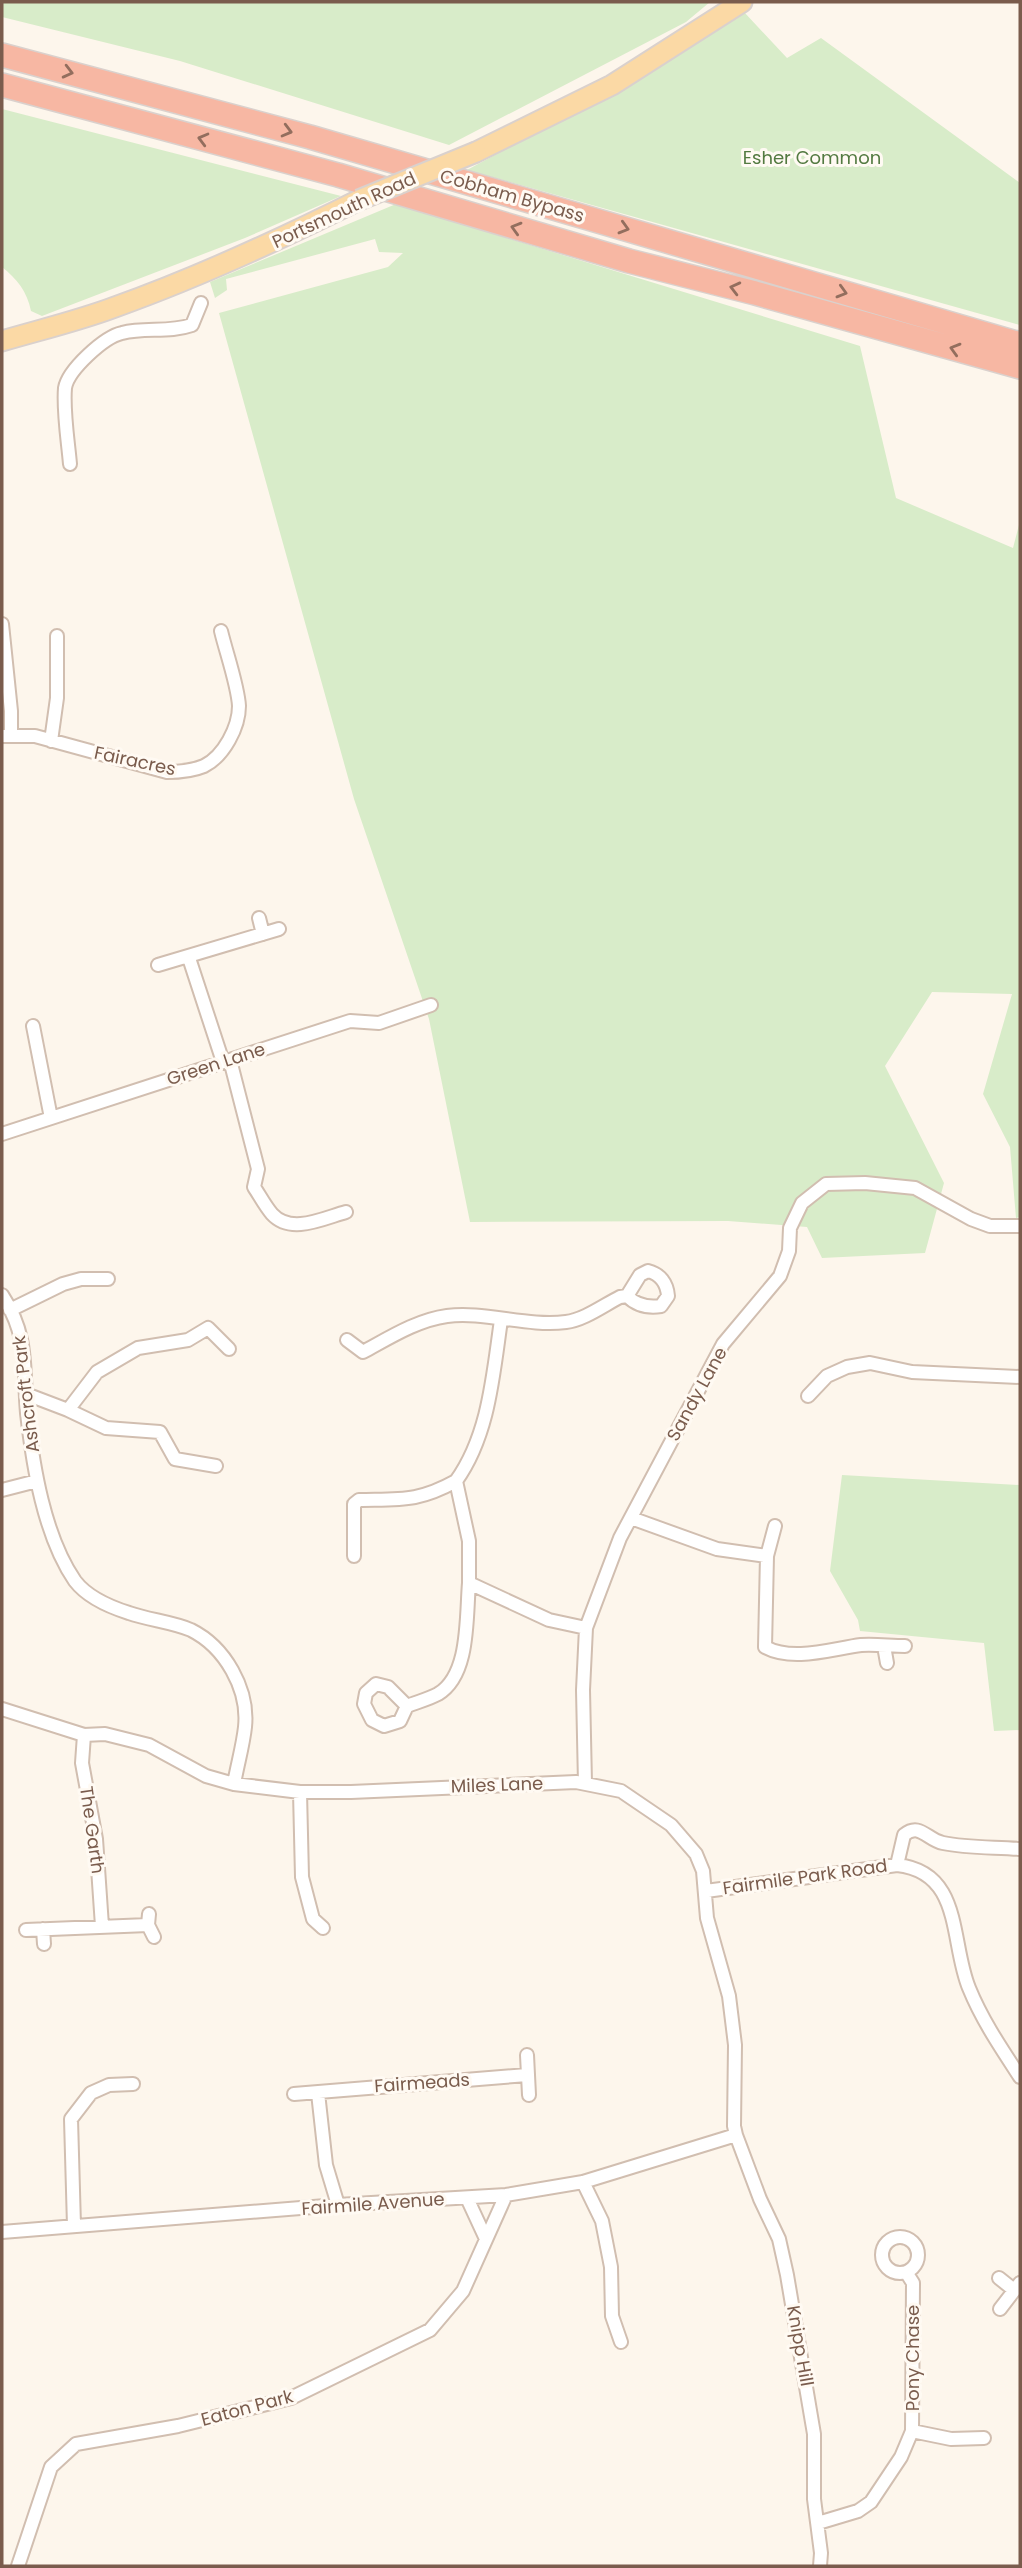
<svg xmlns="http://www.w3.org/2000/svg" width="1022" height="2568" font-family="Poppins,sans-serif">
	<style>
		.green { fill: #d8ecc9 }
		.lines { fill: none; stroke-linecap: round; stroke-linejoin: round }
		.street-casing { stroke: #d1beb0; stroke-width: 16 }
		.primary-casing { stroke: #dad1cd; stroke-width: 23 }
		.highway-casing { stroke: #dad1cd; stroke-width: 26 }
		.street { stroke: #fff; stroke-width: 12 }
		.primary { stroke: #fbd9a5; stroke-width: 19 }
		.highway { stroke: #f7b7a3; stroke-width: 23 }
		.primary-bridge-casing { stroke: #dad1cd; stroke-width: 23; stroke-linecap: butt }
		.primary-bridge { stroke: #fbd9a5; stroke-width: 19 }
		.oneway { stroke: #936e5e }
		.labels { text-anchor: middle; stroke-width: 6; stroke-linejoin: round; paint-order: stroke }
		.park-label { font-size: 18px; fill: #537a41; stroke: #fffaf3 }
		.street-label { font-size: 18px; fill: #7a5c4d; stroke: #fffaf3 }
	</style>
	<rect width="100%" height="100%" fill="#fdf6ec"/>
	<path class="green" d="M2,2H710L686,22L449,145L180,61L2,17Z
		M744,12L787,58L821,38L1020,183V325L467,170L609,93Z
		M2,109L341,196L245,238L42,316L31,311C27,291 17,279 2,267Z
		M396,204L860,346L896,498L1013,548L1020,521V1217L1016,1218L1010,1147L983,1094L1012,994L932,992L885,1066L944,1183L925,1253L822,1258L807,1227L728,1221L470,1222L429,1019L354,799L219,313L388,267L403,253L379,252L375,239L226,279L227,290L215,298L210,282Z
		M842,1475L1020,1485V1730L994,1731L984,1643L860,1631L858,1620L830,1571Z"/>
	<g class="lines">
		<defs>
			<path id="street" d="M70,464C68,441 63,411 65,388C68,370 104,337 122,333C145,327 169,333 192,325L201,303
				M2,624L11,711V736
				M2,736H35L167,772C180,772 192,771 204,766C224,756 239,727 239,706C238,686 226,652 221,631
				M51,741L57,698V636
				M259,918L263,934
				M189,958L223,1062
				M158,965L279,929
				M33,1026L51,1118
				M230,1060L258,1169L254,1187C260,1196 265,1206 272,1214C291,1235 324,1218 346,1212
				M2,1134L350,1021L379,1023L431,1005
				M2,1295C29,1336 23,1367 27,1413C33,1466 44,1536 75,1581C88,1598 110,1607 129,1613C149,1620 172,1622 191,1630C225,1647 249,1689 245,1727C243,1746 237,1766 234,1784
				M10,1310L63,1284L81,1279H108
				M501,1320C493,1375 489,1435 456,1481L469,1541V1583L549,1620L586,1628
				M347,1340L363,1352C389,1338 417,1320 447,1316C484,1311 527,1327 566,1322C584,1320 604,1305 620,1297L627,1296L640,1275L648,1271C660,1274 667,1283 668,1296L661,1306C648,1308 636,1305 627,1296
				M26,1394L68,1410L106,1428L160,1432L175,1459L216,1466
				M808,1396L827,1376L847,1367L870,1363L912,1372L1020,1377
				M68,1410L97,1372L138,1348L188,1340L208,1328L229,1349
				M2,1490L37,1481
				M631,1518L717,1549L767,1556
				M775,1526L767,1556L765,1647C793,1662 831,1649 861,1645C875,1644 891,1646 905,1646
				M354,1556V1504L359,1500C401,1499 418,1502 456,1481
				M884,1646L887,1663
				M407,1706L388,1687L376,1684L366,1693L364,1704L372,1720L384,1726L400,1721L407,1706C417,1702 429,1699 438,1694C470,1675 466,1617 469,1583
				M2,1709L84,1735L105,1734L149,1745L206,1776L234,1784L300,1792H351L576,1782L621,1791L671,1825L696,1854L703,1871L707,1918L729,1996L735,2045L734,2126L736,2135L760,2199L779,2239L787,2275L814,2434V2499L821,2553L820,2566
				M84,1735L82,1763L96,1839L102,1926
				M585,1783L583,1690L586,1628L620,1538L723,1344L780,1276L789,1251L790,1228L802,1203L826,1184L865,1183L915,1188L971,1219L990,1226H1020
				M300,1792L302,1877L313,1919L323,1928
				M897,1865L904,1835C920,1822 927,1840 943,1843C967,1848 995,1847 1020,1849
				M706,1891L897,1865C963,1872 950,1942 969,1988C982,2020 1001,2048 1020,2077
				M149,1914L148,1925L154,1937
				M43,1929L44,1944
				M26,1930L148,1925
				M527,2055L529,2095
				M318,2093L326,2165L338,2205
				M294,2094L527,2075
				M583,2182L602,2221L611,2267L612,2316L621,2342
				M467,2198L486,2239
				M74,2226L71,2119L91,2093L109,2085L133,2084
				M2,2232L338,2205L506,2195L583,2182L736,2135
				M882 2255a18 18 0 1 1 36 0a18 18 0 1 1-36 0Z
				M999,2278L1014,2290
				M1000,2309L1020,2283
				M912,2431L951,2439L984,2438
				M818,2523L858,2511L871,2502L901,2457L912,2431L913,2283L906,2272
				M18,2566L51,2467L76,2444L178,2426L291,2398L430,2330L463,2291L506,2195"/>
			<path id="primary" d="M476,152L612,85L742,2
				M2,341C39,330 78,321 115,307C199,277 279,240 359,200"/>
			<path id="highway" d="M2,55L310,137L1020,344
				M2,85L338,175L629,261L755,293L1020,367"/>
		</defs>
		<use href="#street" class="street-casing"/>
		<use href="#primary" class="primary-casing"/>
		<use href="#highway" class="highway-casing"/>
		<use href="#street" class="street"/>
		<use href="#primary" class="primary"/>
		<use href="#highway" class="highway"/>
		<defs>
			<path id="primary-bridge" d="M359,200L476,152"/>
		</defs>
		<use href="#primary-bridge" class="primary-bridge-casing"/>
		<use href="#primary-bridge" class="primary-bridge"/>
	</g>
	<defs><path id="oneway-chevron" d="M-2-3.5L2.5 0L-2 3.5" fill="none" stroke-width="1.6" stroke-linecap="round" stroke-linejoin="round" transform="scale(1.75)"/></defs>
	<g class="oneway">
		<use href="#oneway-chevron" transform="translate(68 72) rotate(14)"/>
		<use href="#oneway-chevron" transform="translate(287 131) rotate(15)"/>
		<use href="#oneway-chevron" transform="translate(203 139) rotate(-165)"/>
		<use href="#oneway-chevron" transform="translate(516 228) rotate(-164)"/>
		<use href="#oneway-chevron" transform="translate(624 228) rotate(16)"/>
		<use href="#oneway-chevron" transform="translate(735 288) rotate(-166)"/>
		<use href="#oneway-chevron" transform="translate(842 292) rotate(16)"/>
		<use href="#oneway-chevron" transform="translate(955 349) rotate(-164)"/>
	</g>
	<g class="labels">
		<g class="park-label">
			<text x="812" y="164">Esher Common</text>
		</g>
		<g class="street-label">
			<text transform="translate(512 196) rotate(16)" y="6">Cobham Bypass</text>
			<text transform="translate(344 210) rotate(-25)" y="6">Portsmouth Road</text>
			<text transform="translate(135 761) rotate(12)" y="6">Fairacres</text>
			<text transform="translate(216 1064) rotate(-18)" y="6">Green Lane</text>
			<text transform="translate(26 1394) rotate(-97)" y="6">Ashcroft Park</text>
			<text transform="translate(697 1394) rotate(-61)" y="6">Sandy Lane</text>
			<text transform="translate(497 1785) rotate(-2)" y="6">Miles Lane</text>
			<text transform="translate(92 1830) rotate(82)" y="6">The Garth</text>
			<text transform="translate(805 1877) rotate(-8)" y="6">Fairmile Park Road</text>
			<text transform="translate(422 2083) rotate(-4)" y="6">Fairmeads</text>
			<text transform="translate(373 2204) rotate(-4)" y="6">Fairmile Avenue</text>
			<text transform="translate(800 2346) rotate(80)" y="6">Knipp Hill</text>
			<text transform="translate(913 2358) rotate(-90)" y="6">Pony Chase</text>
			<text transform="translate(247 2408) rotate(-15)" y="6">Eaton Park</text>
		</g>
	</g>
	<rect width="1022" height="2568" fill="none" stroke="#7a5c4d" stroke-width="7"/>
</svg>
